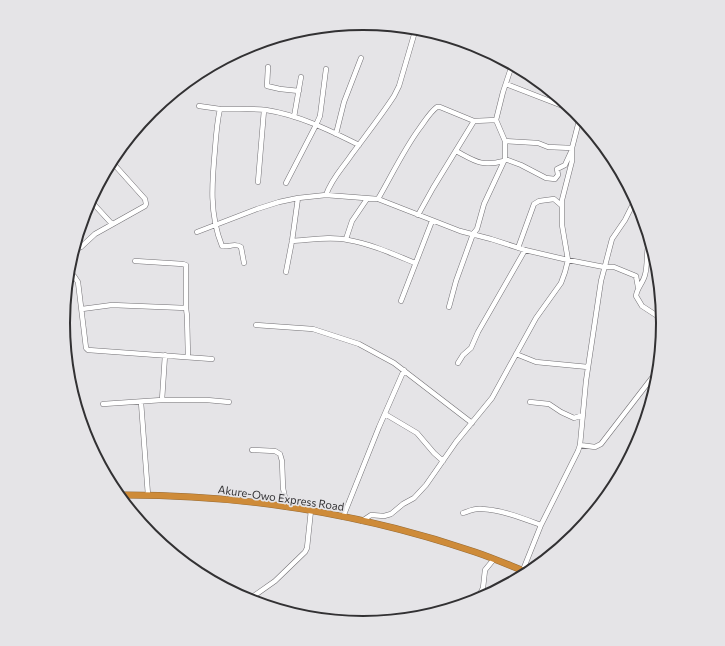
<svg xmlns="http://www.w3.org/2000/svg" width="725" height="646" font-family="Commissioner,sans-serif">
	<style>
		.lines { fill: none; stroke-linecap: round; stroke-linejoin: round }
		.minor-casing { stroke: #737175; stroke-width: 5.5 }
		.highway-casing { stroke: #976c37; stroke-width: 7 }
		.minor { stroke: #fff; stroke-width: 4.5 }
		.highway { stroke: #ce8b39; stroke-width: 6 }
		.labels { text-anchor: middle; stroke-width: 3.5; stroke-linejoin: round; paint-order: stroke }
		.street-label { font-size: 11px; fill: #323133; stroke: #e5e4e7 }
		.rim { fill: none; stroke: #323133; stroke-width: 2 }
	</style>
	<rect width="100%" height="100%" fill="#e5e4e7"/>
	<g class="lines">
		<defs>
			<path id="minor" d="M268,67L267,86L280,89L299,91
				M191,77L192,82
				M506,84L573,110
				M199,106L220,109
				M294,117L301,77
				M336,134L344,102L361,58
				M505,141L538,143L548,147L572,148
				M456,151C475,161 481,167 504,161
				M505,159L521,165L546,178L555,179L558,175L557,169L565,165L571,152
				M258,182L264,110
				M286,183L316,125L320,116L326,69
				M326,195C332,178 342,169 352,154C366,135 381,116 394,96L399,86L416,28
				M378,199C392,175 403,151 419,129C425,121 430,112 437,107H440L474,121L496,120L503,92L512,65
				M90,200L112,224
				M418,215L433,188L474,121
				M197,232L257,209L279,202L298,198L326,195L378,199L460,231L491,239L525,250L568,260L604,267H614L636,276L638,287
				M346,239L352,221L367,199
				M292,241C310,240 330,236 348,240C371,244 393,254 415,263
				M649,241C646,252 648,264 645,275C643,283 637,288 636,296L642,306L662,319
				M518,248L534,204L539,201L554,199L561,205
				M72,251L81,247L95,234L145,206L146,204L145,199L111,161
				M135,261L183,264L186,265V308
				M244,263L241,247C235,242 228,248 222,246C209,214 212,182 215,149C216,135 217,122 220,109C235,110 251,108 266,110C299,115 329,130 359,145
				M68,272L74,276L78,282L86,348L88,350L212,359
				M286,272L292,241L298,198
				M401,301L432,221
				M449,307L456,281L473,234L477,229L484,204L505,159V141L496,120
				M82,309L112,305L186,308L187,316L188,357
				M256,325L313,329L359,344L394,363L472,423
				M516,354L536,362L588,367
				M458,363L463,355L471,348L478,332L525,250
				M162,400L165,355
				M141,402L148,495
				M530,402L549,404L561,412L574,418L583,415
				M103,404L162,400H207L229,402
				M385,414L417,433L434,453L443,461
				M580,445L595,447L601,444L658,370
				M252,450L275,451L280,454L282,461L283,488L287,507
				M463,513C469,511 476,508 482,509C502,510 522,518 541,525
				M343,517L379,427L404,370
				M362,521L371,515L384,516L391,514L403,504L414,498L426,485L456,442L492,398L536,318L561,283L565,272L568,260L562,225V200L572,161V148L580,117
				M523,570L541,525L578,451L580,445L586,381L601,281L612,239L625,220L635,200
				M248,600L275,581L305,552L307,548L311,510
				M474,601L480,594L483,588L485,570L494,559"/>
			<path id="highway" d="M117,495C239,494 360,513 475,552C493,558 511,566 529,573"/>
		</defs>
		<use href="#minor" class="minor-casing"/>
		<use href="#highway" class="highway-casing"/>
		<use href="#minor" class="minor"/>
		<use href="#highway" class="highway"/>
	</g>
	<g class="labels">
		<g class="street-label">
			<text transform="translate(281 498) rotate(8)" y="4">Akure-Owo Express Road</text>
		</g>
	</g>
	<path d="M0 0H725V646H0ZM70 323a293 293 0 1 1 586 0a293 293 0 1 1-586 0Z" fill="#e5e4e7" fill-rule="evenodd"/>
	<path class="rim" d="M70 323a293 293 0 1 1 586 0a293 293 0 1 1-586 0Z"/>
</svg>
